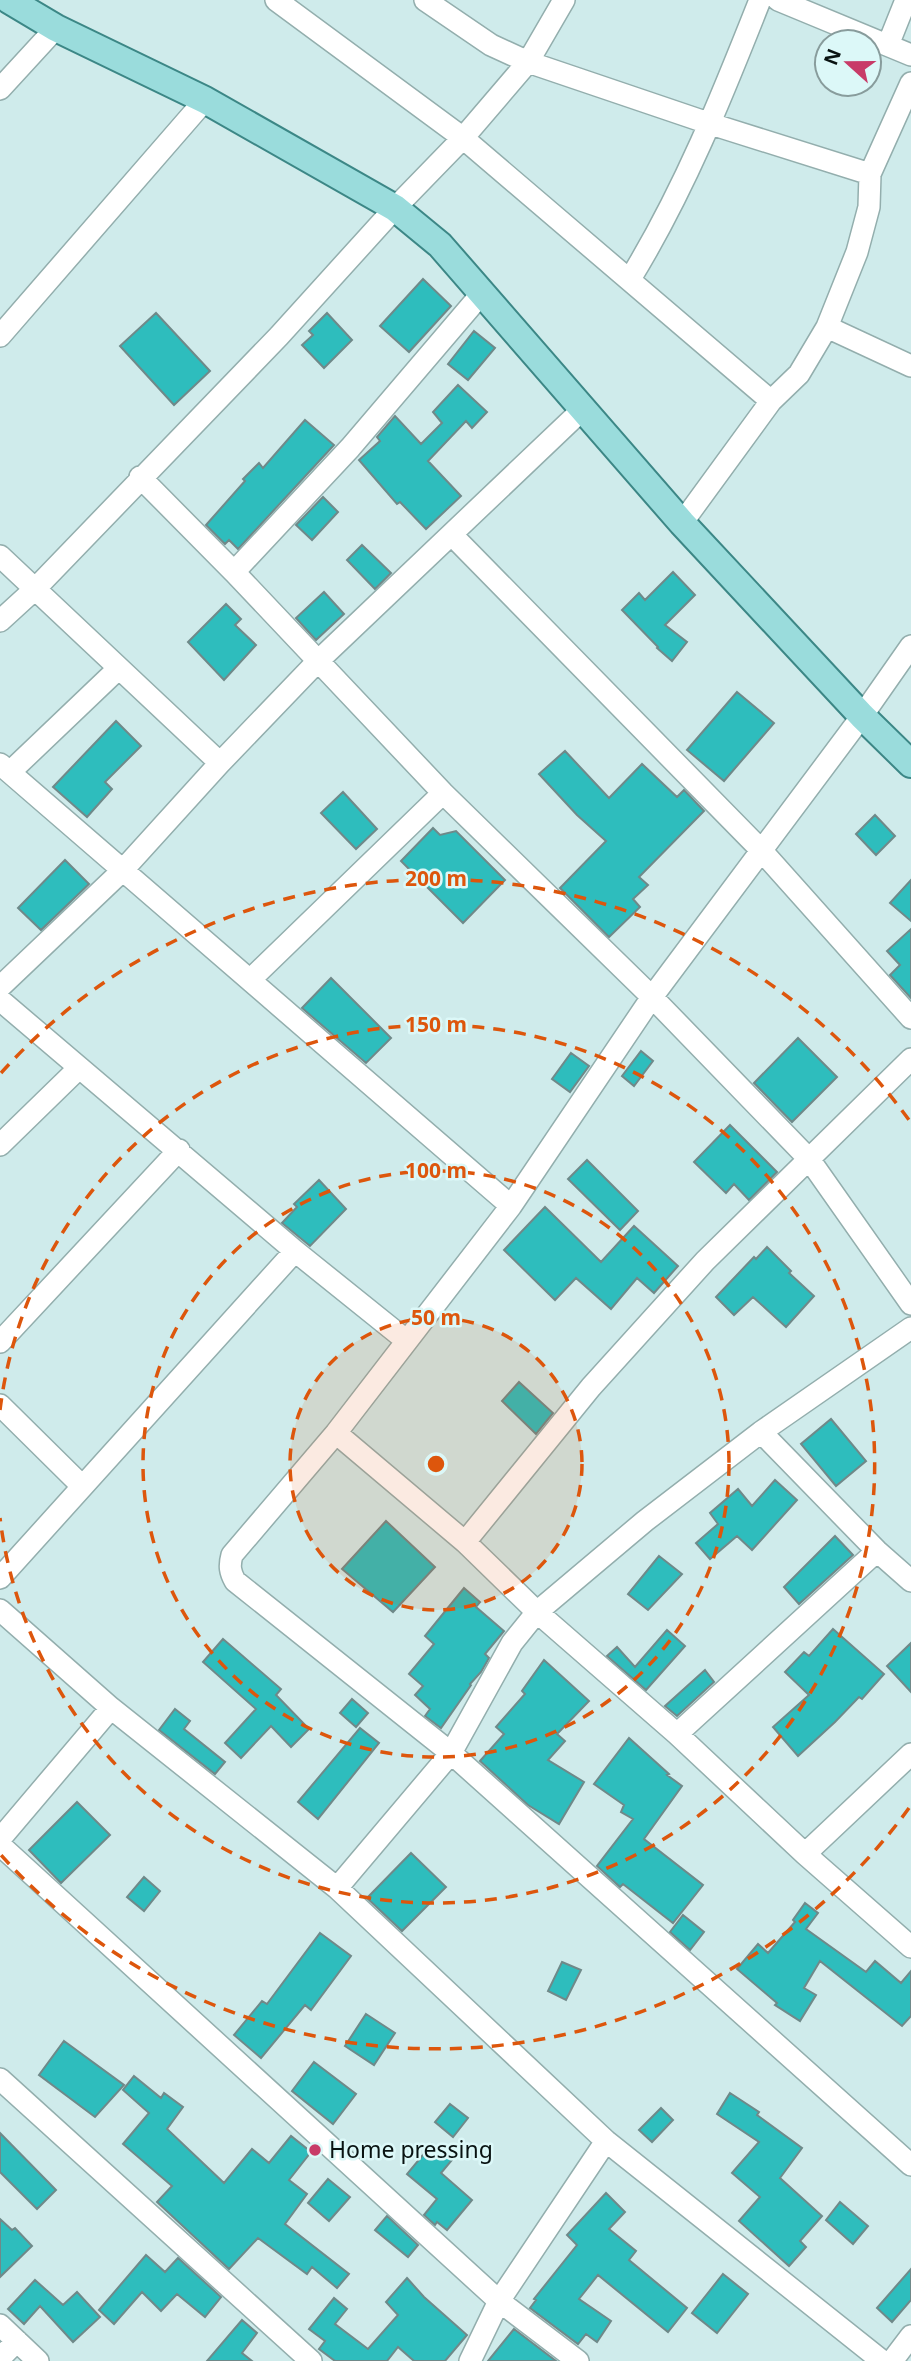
<svg xmlns="http://www.w3.org/2000/svg" width="911" height="2361" font-family="'Noto Sans',sans-serif">
	<style>
		.building { fill: #2ebdbd; stroke: #6f8989; stroke-width: 2 }
		.lines { fill: none; stroke-linecap: round; stroke-linejoin: round }
		.minor-casing { stroke: #93aead; stroke-width: 24 }
		.major-casing { stroke: #3c8786; stroke-width: 30 }
		.minor { stroke: #fff; stroke-width: 21 }
		.major { stroke: #9adcdc; stroke-width: 26 }
		.ring { fill: none; stroke: #dd560c; stroke-width: 3.5; stroke-dasharray: 12 9 }
		.poi-dot { fill: #c83b68; stroke: #dcf8f8; stroke-width: 2.5 }
		.labels { text-anchor: middle; stroke-width: 5; stroke-linejoin: round; paint-order: stroke }
		.poi-label { font-size: 23px; fill: #091312; stroke: #dcf8f8; text-anchor: start }
		.centre { fill: #dd560c; stroke: #dcf8f8; stroke-width: 3.5 }
		.ring-label { font-size: 21px; text-anchor: middle; font-weight: bold; fill: #dd560c; stroke: #dcf8f8; stroke-width: 5; stroke-linejoin: round; paint-order: stroke }
	</style>
	<rect width="100%" height="100%" fill="#cfebeb"/>
	<path class="building" d="M423,279L451,306L409,352L380,326Z
		M156,313L210,371L174,405L120,346Z
		M327,313L352,340L324,368L302,345L313,335L309,331Z
		M474,331L495,348L468,380L448,364Z
		M458,385L487,412L472,428L466,421L428,461L461,496L426,529L400,502L397,504L359,460L380,441L377,437L395,416L421,444L442,423L433,412Z
		M305,420L334,445L238,549L229,540L225,544L206,525L245,481L243,479L259,463L263,468Z
		M323,497L338,512L312,540L296,525Z
		M362,545L391,573L375,589L347,560Z
		M673,572L695,595L665,625L687,642L672,661L657,648L658,647L622,610L639,593L645,600Z
		M324,592L344,614L316,640L296,618Z
		M226,604L241,619L235,625L256,645L224,680L188,642Z
		M737,692L774,723L724,781L687,750Z
		M116,721L141,746L105,782L112,789L87,817L53,787Z
		M565,751L609,798L642,764L677,797L684,790L704,811L639,877L648,885L633,899L640,907L609,937L560,888L606,841L577,815L539,774Z
		M343,792L377,829L356,849L321,813Z
		M875,815L895,836L876,855L856,834Z
		M433,828L440,835L456,831L505,880L463,923L401,861Z
		M65,860L89,884L41,930L18,908Z
		M911,880V921L890,903Z
		M911,929V998L890,975L900,965L887,951Z
		M331,978L391,1038L366,1063L302,1008Z
		M798,1038L837,1077L792,1122L754,1083Z
		M641,1051L653,1061L634,1086L622,1076Z
		M571,1053L589,1066L570,1092L552,1079Z
		M730,1125L777,1172L749,1200L734,1184L726,1193L694,1162Z
		M587,1160L638,1211L620,1230L568,1179Z
		M319,1180L346,1209L310,1246L282,1223L297,1207L294,1204Z
		M545,1207L601,1262L634,1226L678,1266L654,1293L637,1278L611,1309L576,1278L555,1300L504,1250Z
		M767,1247L791,1271L789,1273L814,1296L786,1327L753,1297L734,1315L716,1297L754,1257L756,1259Z
		M519,1382L553,1413L536,1434L502,1401Z
		M831,1419L866,1461L836,1486L801,1444Z
		M775,1480L797,1500L752,1550L737,1536L710,1559L696,1543L718,1524L710,1513L738,1489L752,1506Z
		M386,1521L435,1567L393,1612L342,1569Z
		M835,1536L853,1555L799,1604L784,1587Z
		M659,1556L682,1574L648,1610L628,1594Z
		M464,1588L480,1602L476,1607L504,1631L485,1654L489,1658L481,1672L470,1684L471,1685L441,1728L425,1716L430,1709L415,1695L423,1686L409,1674L434,1644L425,1636Z
		M833,1629L884,1674L862,1699L859,1697L835,1722L798,1756L773,1727L809,1695L785,1672L804,1652L809,1656Z
		M667,1630L685,1646L646,1690L607,1656L617,1647L635,1667Z
		M223,1639L281,1689L276,1695L309,1729L291,1747L271,1726L241,1758L225,1743L256,1709L203,1662Z
		M911,1643V1692L887,1666Z
		M544,1660L589,1701L557,1734L565,1741L548,1760L584,1782L559,1824L528,1805L480,1761L504,1734L496,1727L525,1694L522,1691Z
		M705,1670L714,1682L677,1716L665,1706Z
		M352,1699L368,1713L356,1727L340,1713Z
		M175,1709L190,1721L184,1729L225,1762L215,1774L159,1730Z
		M360,1728L379,1743L318,1819L298,1802Z
		M629,1738L669,1774L667,1775L682,1786L644,1839L703,1885L673,1923L623,1884L620,1887L597,1866L633,1819L621,1812L624,1805L594,1784Z
		M77,1802L110,1835L61,1883L29,1850Z
		M411,1853L446,1887L402,1931L367,1898Z
		M144,1877L160,1891L144,1911L127,1897Z
		M805,1903L818,1913L806,1929L866,1972L875,1961L901,1983L911,1971V2016L902,2026L820,1961L804,1988L816,1995L800,2021L775,2005L777,2003L737,1969L758,1944L768,1953L795,1922L793,1920Z
		M683,1915L704,1932L690,1950L670,1932Z
		M320,1933L351,1956L311,2010L305,2005L261,2058L234,2035L262,2001L267,2004Z
		M562,1962L581,1970L566,2000L548,1991Z
		M366,2014L395,2033L374,2065L345,2046Z
		M64,2041L124,2085L95,2117L39,2075Z
		M314,2062L356,2094L333,2124L292,2091Z
		M134,2076L161,2098L164,2093L183,2107L167,2129L224,2183L252,2149L269,2163L291,2136L311,2152L289,2180L307,2194L285,2224L349,2274L337,2288L312,2267L307,2274L258,2238L229,2269L157,2202L172,2186L123,2144L149,2113L123,2090Z
		M730,2093L759,2112L757,2115L802,2148L780,2178L822,2216L800,2241L806,2247L789,2266L739,2221L760,2197L732,2173L759,2142L717,2114Z
		M450,2104L468,2118L453,2137L435,2122Z
		M661,2108L673,2120L652,2142L639,2130Z
		M0,2133L56,2190L37,2209L0,2172Z
		M432,2144L452,2160L441,2173L472,2200L447,2230L437,2222L435,2225L424,2215L437,2199L407,2174Z
		M328,2179L350,2197L329,2221L308,2203Z
		M606,2193L625,2212L609,2229L636,2251L629,2260L687,2308L668,2332L598,2275L579,2299L611,2321L597,2342L586,2334L578,2344L530,2308L536,2300L534,2299L577,2245L567,2235Z
		M840,2202L868,2226L853,2244L826,2220Z
		M387,2216L418,2245L408,2257L375,2230Z
		M0,2219L12,2230L15,2228L32,2246L0,2277Z
		M146,2255L165,2272L178,2258L221,2297L205,2317L177,2294L161,2311L142,2292L114,2324L99,2310Z
		M911,2269V2300L892,2322L877,2308Z
		M723,2274L748,2294L717,2333L692,2313Z
		M407,2278L424,2297L467,2335L445,2361H414L398,2347L387,2361H335L319,2349L325,2341L309,2329L334,2298L347,2309L335,2324L368,2349L398,2315L386,2302Z
		M35,2280L63,2305L77,2292L100,2317L73,2342L40,2306L24,2324L8,2309Z
		M242,2320L257,2333L242,2353L252,2361H207Z
		M514,2329L556,2361H488Z"/>
	<g class="lines">
		<defs>
			<path id="minor" d="M276,0L463,138L771,401
				M425,0L491,45L528,62L711,124L870,174
				M778,0L911,55
				M888,45L906,0
				M0,89L56,28
				M630,279C684,191 722,96 760,0
				M827,327L911,366
				M0,336L205,100
				M140,477L234,572L443,793L652,997L809,1159L911,1304
				M682,523L771,401L799,374L827,327L857,252L869,207L870,174L911,83
				M452,535L761,850L911,1018
				M0,556L220,763
				M234,572L350,448L483,292
				M0,621L35,589L279,336L395,208L463,138L528,62L564,0
				M911,646L862,716L652,997L511,1206L336,1433L232,1555C229,1566 230,1572 235,1581L451,1753L911,2165
				M0,764L511,1206
				M10,772L119,668
				M250,980L443,793
				M0,987L122,871L220,763L317,662L583,409
				M0,1000L295,1251L407,1341
				M0,1145L79,1068
				M0,1342L179,1150
				M0,1405L82,1486
				M761,1432L877,1551L911,1581
				M336,1433L465,1542L537,1612L677,1734L805,1854L911,1947
				M465,1542L591,1387L705,1261L911,1059
				M0,1578L295,1251
				M0,1610L111,1708L337,1888L606,2141L882,2361
				M677,1734L877,1551
				M0,1839L111,1708
				M0,1845L499,2301L578,2361
				M805,1854L911,1754
				M337,1888L451,1753L512,1643L537,1612L645,1521L761,1432L911,1328
				M0,2079L311,2361
				M0,2325L38,2361
				M0,2358L17,2341
				M470,2361L499,2301L606,2141
				M892,2361L911,2336"/>
			<path id="major" d="M9,0L56,28L205,100L395,208L440,245L682,523L862,716L911,764"/>
		</defs>
		<use href="#minor" class="minor-casing"/>
		<use href="#major" class="major-casing"/>
		<use href="#minor" class="minor"/>
		<use href="#major" class="major"/>
	</g>
	<circle cx="436" cy="1464" r="146" fill="#dd560c" fill-opacity=".12"/>
	<g class="ring">
		<circle cx="436" cy="1464" r="146"/>
		<circle cx="436" cy="1464" r="293"/>
		<path d="M0 1410A439 439 0 1 1 0 1518"/>
		<path d="M909 1808A585 585 0 0 1 1 1855M1 1073A585 585 0 0 1 909 1120"/>
	</g>
	<circle class="poi-dot" cx="315" cy="2150" r="7"/>
	<g class="labels">
		<g class="poi-label">
			<text x="329" y="2158">Home pressing</text>
		</g>
	</g>
	<circle cx="436" cy="1464" r="10" class="centre"/>
	<g class="ring-label">
		<text x="436" y="886">200 m</text>
		<text x="436" y="1032">150 m</text>
		<text x="436" y="1178">100 m</text>
		<text x="436" y="1325">50 m</text>
	</g>
	<g transform="translate(848 63) rotate(291)"><circle r="33" fill="#dcf8f8" stroke="#889c9c" stroke-width="2"/>
	<path d="M0-5L12 26L0 18L-12 26Z" fill="#c83b68"/>
	<text y="-10" font-size="19" font-weight="bold" text-anchor="middle" fill="#091312">N</text>
	</g>
</svg>
